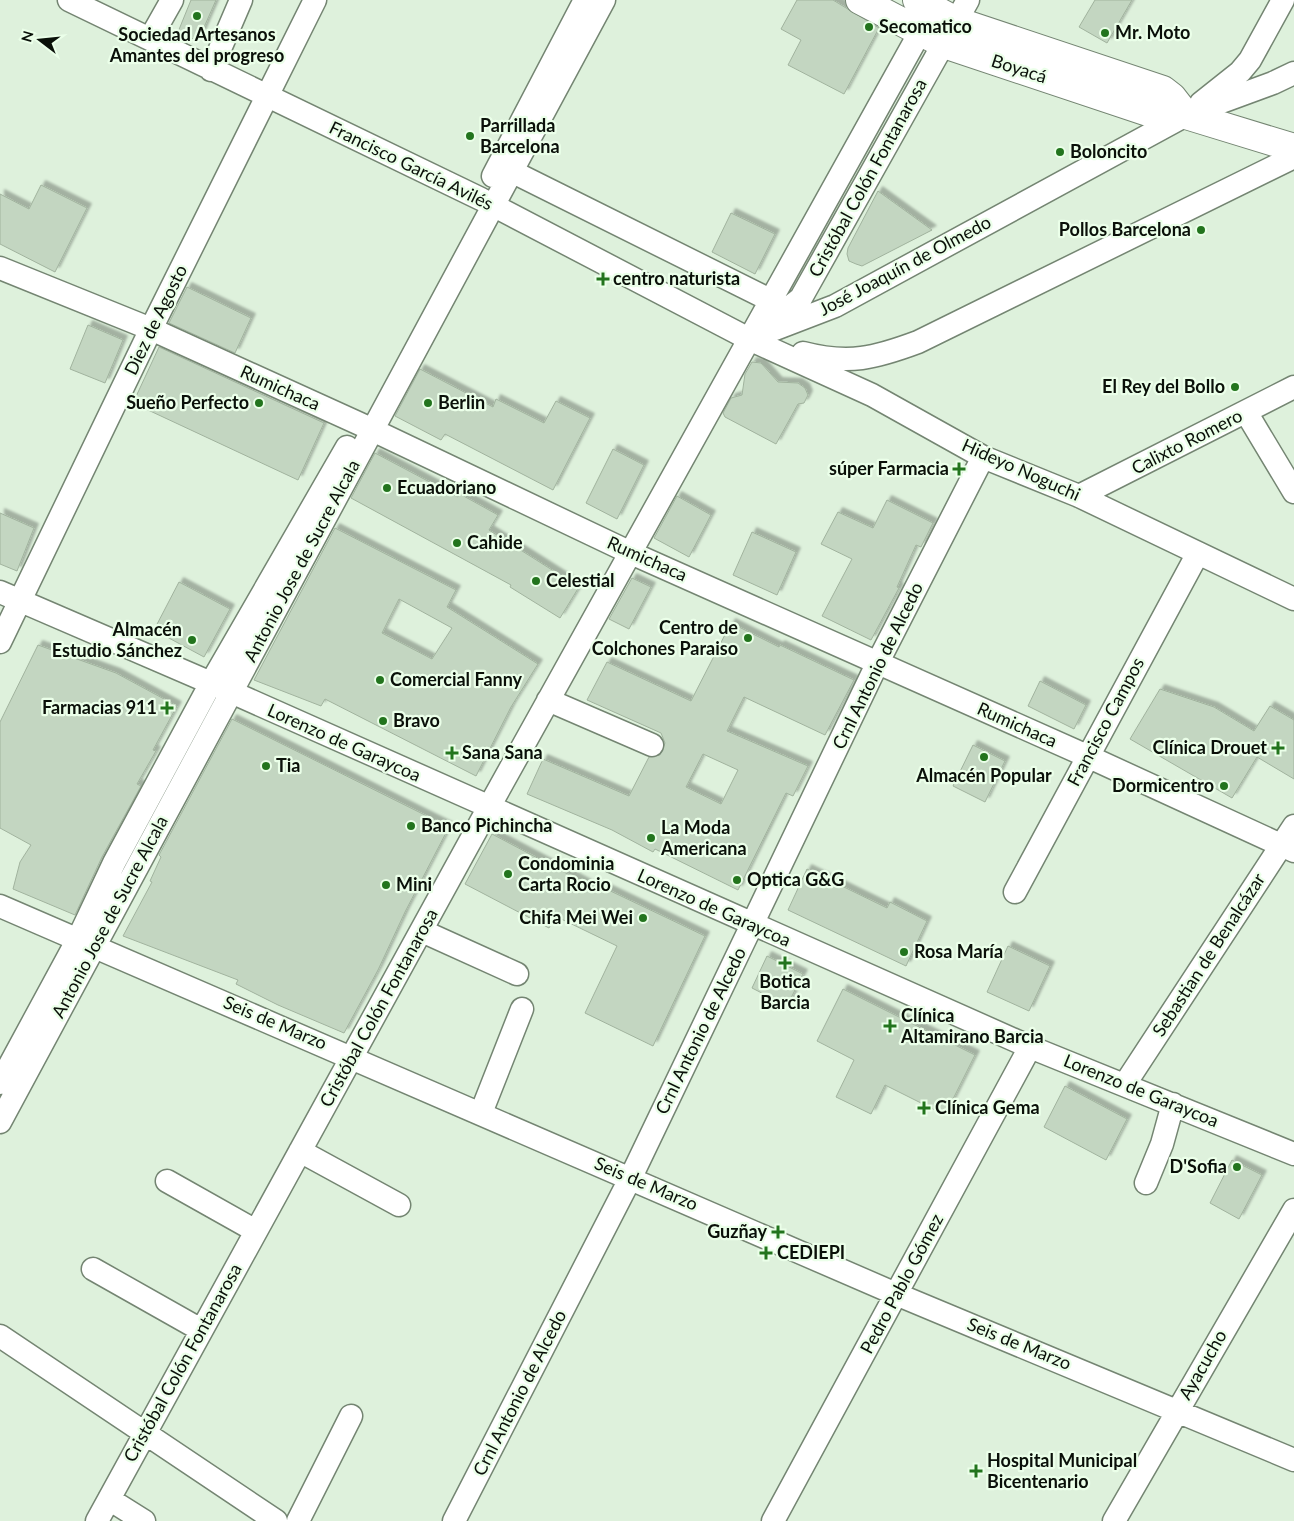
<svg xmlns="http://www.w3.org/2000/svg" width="1294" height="1521" font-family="Lato,sans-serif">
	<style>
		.building { fill: #c3d6c1; stroke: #a1b39e; fill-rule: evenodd; filter: url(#shadow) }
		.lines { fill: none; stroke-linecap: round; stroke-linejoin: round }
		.minor-casing { stroke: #748572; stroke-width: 25 }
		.major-casing { stroke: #748572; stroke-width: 30 }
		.minor { stroke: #fff; stroke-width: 22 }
		.major { stroke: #fff; stroke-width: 28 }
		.poi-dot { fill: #22741d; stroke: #ebffe9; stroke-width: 2 }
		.labels { text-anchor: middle; stroke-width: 4.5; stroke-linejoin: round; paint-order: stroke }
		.poi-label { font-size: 18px; font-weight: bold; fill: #0a1009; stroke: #ebffe9; text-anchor: start }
		.street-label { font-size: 18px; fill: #0a1009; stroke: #ebffe9 }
	</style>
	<defs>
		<filter id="shadow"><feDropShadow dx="4.5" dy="-4.5" stdDeviation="1" flood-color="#0004"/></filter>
	</defs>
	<rect width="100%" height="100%" fill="#def1dc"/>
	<path class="building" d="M191,0H216L198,41L178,32Z
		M797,0H833L879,28L844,94L788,65L801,40L781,29Z
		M1095,0H1132L1107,43L1079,27Z
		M41,185L87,208L55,272L0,244V194L29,209Z
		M878,191L932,230L862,266L856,264L849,261L847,254L848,248Z
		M731,213L775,234L755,274L712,252Z
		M187,287L251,318L235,353L169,323Z
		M88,325L123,340L105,383L70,369Z
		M159,347L324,423L298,480L133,403Z
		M752,362L761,363L778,382L798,383L805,388L808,395L804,403L798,404L776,444L725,417L723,413L731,398L742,395L745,374Z
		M420,369L493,407L496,399L544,423L556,401L590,418L553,490L445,434L441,440L395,416Z
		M613,449L644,465L617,519L586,503Z
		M375,453L458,497L460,494L498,515L489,530L579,587L560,618L510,587L511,585L351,498Z
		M677,496L711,515L689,557L654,538Z
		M887,500L933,523L921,547L916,545L897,587L899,588L871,640L822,616L852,559L821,544L838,512L873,528Z
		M0,513L34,528L17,571L0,564Z
		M335,528L456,590L447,607L538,664L511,707L476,776L325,699L321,706L254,680ZM399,599L452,628L432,659L382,633Z
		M752,532L796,552L777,595L733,575Z
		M632,578L651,587L629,629L609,619Z
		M179,582L230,609L204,657L154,630Z
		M731,623L779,647L780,645L854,680L825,735L744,697L727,731L808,766L793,796L786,793L738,890L655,849L653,852L612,830L527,794L543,759L629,796L649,757L660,755L665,743L661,733L587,700L607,662L691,701ZM703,754L738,770L721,804L686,787Z
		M38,645L116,673L177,706L153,750L156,751L137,784L141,786L102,857L75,915L13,889L20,862L31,845L0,828V722Z
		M1040,681L1086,705L1074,729L1028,706Z
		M1160,689L1214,707L1254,731L1270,706L1294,720V779L1257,757L1232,798L1130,739Z
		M232,719L449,827L405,912L378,970L344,1033L278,1005L236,984L238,980L123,936L152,882L150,881L161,857L159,855Z
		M973,745L1005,761L985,802L953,786Z
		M492,834L598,890L600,886L705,936L653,1046L585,1013L617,946L555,916L549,928L465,884Z
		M807,869L887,908L890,902L927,921L906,966L788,910Z
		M1008,946L1050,966L1029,1011L987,992Z
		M767,956L803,974L787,1006L752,988Z
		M843,989L975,1055L945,1115L885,1085L871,1114L836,1097L854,1060L817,1041Z
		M1065,1086L1127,1119L1106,1160L1044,1127Z
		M1232,1160L1262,1175L1239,1219L1210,1203Z"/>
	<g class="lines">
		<defs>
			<path id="minor" d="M69,0L481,199L749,339L872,395L983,457L1079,496L1294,599
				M150,39L172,0
				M211,70L241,0
				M1201,103L1240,72L1250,60L1283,0
				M513,172L770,300
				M493,176L585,0
				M0,268L151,329L360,424L631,553L1087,756L1294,851
				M766,326L801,298L968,0
				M749,339L835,306L1186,115L1273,83L1294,73
				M803,353C849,365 875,358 918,342L1294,157
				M1246,412L1294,492
				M1079,496L1294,387
				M0,592L211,683L1030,1047L1294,1154
				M0,642L151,329L315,0
				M548,700L652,745
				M1015,892L1198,553
				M0,906L896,1294L1294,1460
				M422,931L517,974
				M0,1083L78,939L114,863L211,683L347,447
				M1125,1084L1294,826
				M481,1113L522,1009
				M0,1122L604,0
				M300,1151L399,1205
				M167,1181L256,1231
				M1146,1183L1162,1144L1173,1104
				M93,1269L201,1330
				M0,1336L276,1521
				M109,1499L144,1521
				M97,1521L489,807L929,16
				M298,1521L351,1416
				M454,1521L631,1177L878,662L983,457
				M773,1521L1030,1047
				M1114,1521L1294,1210"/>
			<path id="major" d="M860,0L944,44L1154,114L1186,115L1294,148
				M917,0L956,21L1163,90L1172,97L1186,115"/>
		</defs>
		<use href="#minor" class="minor-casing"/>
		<use href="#major" class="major-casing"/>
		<use href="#minor" class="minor"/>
		<use href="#major" class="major"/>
	</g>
	<g class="poi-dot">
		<circle cx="197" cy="16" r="5"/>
		<circle cx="869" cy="27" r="5"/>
		<circle cx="1105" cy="33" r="5"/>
		<circle cx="470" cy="136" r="5"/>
		<circle cx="1060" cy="152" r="5"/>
		<circle cx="1201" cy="230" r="5"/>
		<path d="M600.5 271.5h5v5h5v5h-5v5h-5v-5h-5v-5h5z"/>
		<circle cx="1235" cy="387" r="5"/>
		<circle cx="259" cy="403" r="5"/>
		<circle cx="428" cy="403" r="5"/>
		<path d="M956.5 461.5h5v5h5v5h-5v5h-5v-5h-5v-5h5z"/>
		<circle cx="387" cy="488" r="5"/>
		<circle cx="457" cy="543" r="5"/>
		<circle cx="536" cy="581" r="5"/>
		<circle cx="748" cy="638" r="5"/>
		<circle cx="192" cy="640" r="5"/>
		<circle cx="380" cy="680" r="5"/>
		<path d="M164.5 700.5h5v5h5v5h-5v5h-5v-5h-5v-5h5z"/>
		<circle cx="383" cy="721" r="5"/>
		<path d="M1275.5 740.5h5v5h5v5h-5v5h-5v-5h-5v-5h5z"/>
		<path d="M449.5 745.5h5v5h5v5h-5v5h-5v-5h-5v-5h5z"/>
		<circle cx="984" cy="757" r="5"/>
		<circle cx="266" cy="766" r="5"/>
		<circle cx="1224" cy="786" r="5"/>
		<circle cx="411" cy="826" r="5"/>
		<circle cx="651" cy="838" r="5"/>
		<circle cx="508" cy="874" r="5"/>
		<circle cx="737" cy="880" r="5"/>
		<circle cx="386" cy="885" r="5"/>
		<circle cx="643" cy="918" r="5"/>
		<circle cx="904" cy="952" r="5"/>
		<path d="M782.5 955.5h5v5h5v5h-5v5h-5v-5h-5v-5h5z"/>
		<path d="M887.5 1018.5h5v5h5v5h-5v5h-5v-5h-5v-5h5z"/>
		<path d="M921.5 1100.5h5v5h5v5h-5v5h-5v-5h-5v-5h5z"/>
		<circle cx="1237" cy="1167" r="5"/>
		<path d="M775.5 1224.5h5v5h5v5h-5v5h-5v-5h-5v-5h5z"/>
		<path d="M763.5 1245.5h5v5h5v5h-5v5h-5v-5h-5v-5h5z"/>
		<path d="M973.5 1463.5h5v5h5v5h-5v5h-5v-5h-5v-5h5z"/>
	</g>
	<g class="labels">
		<g class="poi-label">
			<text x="879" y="33">Secomatico</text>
			<text x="1115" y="39">Mr. Moto</text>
			<text x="197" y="41" text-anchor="middle">Sociedad Artesanos<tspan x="197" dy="21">Amantes del progreso</tspan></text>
			<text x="480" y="132">Parrillada<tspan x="480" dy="21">Barcelona</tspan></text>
			<text x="1070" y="158">Boloncito</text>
			<text x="1191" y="236" text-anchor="end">Pollos Barcelona</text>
			<text x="613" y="285">centro naturista</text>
			<text x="1225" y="393" text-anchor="end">El Rey del Bollo</text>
			<text x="249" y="409" text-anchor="end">Sueño Perfecto</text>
			<text x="438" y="409">Berlin</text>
			<text x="949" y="475" text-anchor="end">súper Farmacia</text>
			<text x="397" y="494">Ecuadoriano</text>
			<text x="467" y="549">Cahide</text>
			<text x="546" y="587">Celestial</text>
			<text x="738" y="634" text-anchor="end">Centro de<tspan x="738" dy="21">Colchones Paraiso</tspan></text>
			<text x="182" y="636" text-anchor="end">Almacén<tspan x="182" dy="21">Estudio Sánchez</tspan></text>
			<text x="390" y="686">Comercial Fanny</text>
			<text x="157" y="714" text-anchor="end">Farmacias 911</text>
			<text x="393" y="727">Bravo</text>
			<text x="1267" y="754" text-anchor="end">Clínica Drouet</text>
			<text x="462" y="759">Sana Sana</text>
			<text x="276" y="772">Tia</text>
			<text x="984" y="782" text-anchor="middle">Almacén Popular</text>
			<text x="1214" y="792" text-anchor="end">Dormicentro</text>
			<text x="421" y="832">Banco Pichincha</text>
			<text x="661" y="834">La Moda<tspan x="661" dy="21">Americana</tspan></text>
			<text x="518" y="870">Condominia<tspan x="518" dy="21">Carta Rocio</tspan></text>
			<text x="747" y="886">Optica G&amp;G</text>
			<text x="396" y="891">Mini</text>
			<text x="633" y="924" text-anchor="end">Chifa Mei Wei</text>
			<text x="914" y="958">Rosa María</text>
			<text x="785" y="988" text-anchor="middle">Botica<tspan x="785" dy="21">Barcia</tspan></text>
			<text x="901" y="1022">Clínica<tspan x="901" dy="21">Altamirano Barcia</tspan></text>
			<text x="935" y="1114">Clínica Gema</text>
			<text x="1227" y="1173" text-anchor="end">D'Sofia</text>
			<text x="767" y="1238" text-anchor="end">Guzñay</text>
			<text x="777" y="1259">CEDIEPI</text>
			<text x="987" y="1467">Hospital Municipal<tspan x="987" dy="21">Bicentenario</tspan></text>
		</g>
		<g class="street-label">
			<text transform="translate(1019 69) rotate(18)" y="6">Boyacá</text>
			<text transform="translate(411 166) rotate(26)" y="6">Francisco García Avilés</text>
			<text transform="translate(868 178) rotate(-61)" y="6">Cristóbal Colón Fontanarosa</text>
			<text transform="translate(905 266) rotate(-28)" y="6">José Joaquín de Olmedo</text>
			<text transform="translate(156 320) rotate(-64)" y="6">Diez de Agosto</text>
			<text transform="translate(280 388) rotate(24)" y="6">Rumichaca</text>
			<text transform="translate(1187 442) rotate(-27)" y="6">Calixto Romero</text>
			<text transform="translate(1021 470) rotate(24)" y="6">Hideyo Noguchi</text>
			<text transform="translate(647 559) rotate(24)" y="6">Rumichaca</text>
			<text transform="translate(302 561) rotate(-62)" y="6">Antonio Jose de Sucre Alcala</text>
			<text transform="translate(878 666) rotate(-64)" y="6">Crnl Antonio de Alcedo</text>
			<text transform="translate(1106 722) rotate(-62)" y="6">Francisco Campos</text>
			<text transform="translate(1017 725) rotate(24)" y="6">Rumichaca</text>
			<text transform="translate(344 743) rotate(24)" y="6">Lorenzo de Garaycoa</text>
			<text transform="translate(714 908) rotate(24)" y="6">Lorenzo de Garaycoa</text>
			<text transform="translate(110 917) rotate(-62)" y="6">Antonio Jose de Sucre Alcala</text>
			<text transform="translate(1209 955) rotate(-57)" y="6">Sebastian de Benalcázar</text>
			<text transform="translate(379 1008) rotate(-61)" y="6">Cristóbal Colón Fontanarosa</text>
			<text transform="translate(275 1023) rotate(23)" y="6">Seis de Marzo</text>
			<text transform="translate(701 1031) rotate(-64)" y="6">Crnl Antonio de Alcedo</text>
			<text transform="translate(1141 1091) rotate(22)" y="6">Lorenzo de Garaycoa</text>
			<text transform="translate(646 1184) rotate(23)" y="6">Seis de Marzo</text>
			<text transform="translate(902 1284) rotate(-62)" y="6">Pedro Pablo Gómez</text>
			<text transform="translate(1019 1344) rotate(22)" y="6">Seis de Marzo</text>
			<text transform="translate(183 1363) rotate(-61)" y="6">Cristóbal Colón Fontanarosa</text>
			<text transform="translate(1203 1365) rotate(-60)" y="6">Ayacucho</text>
			<text transform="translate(520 1393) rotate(-63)" y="6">Crnl Antonio de Alcedo</text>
		</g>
	</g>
	<g transform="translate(40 40) rotate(286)" stroke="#ebffe9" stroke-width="4" paint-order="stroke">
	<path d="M0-4L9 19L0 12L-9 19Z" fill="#0a1009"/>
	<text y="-8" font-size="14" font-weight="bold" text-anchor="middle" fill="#0a1009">N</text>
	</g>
</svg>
